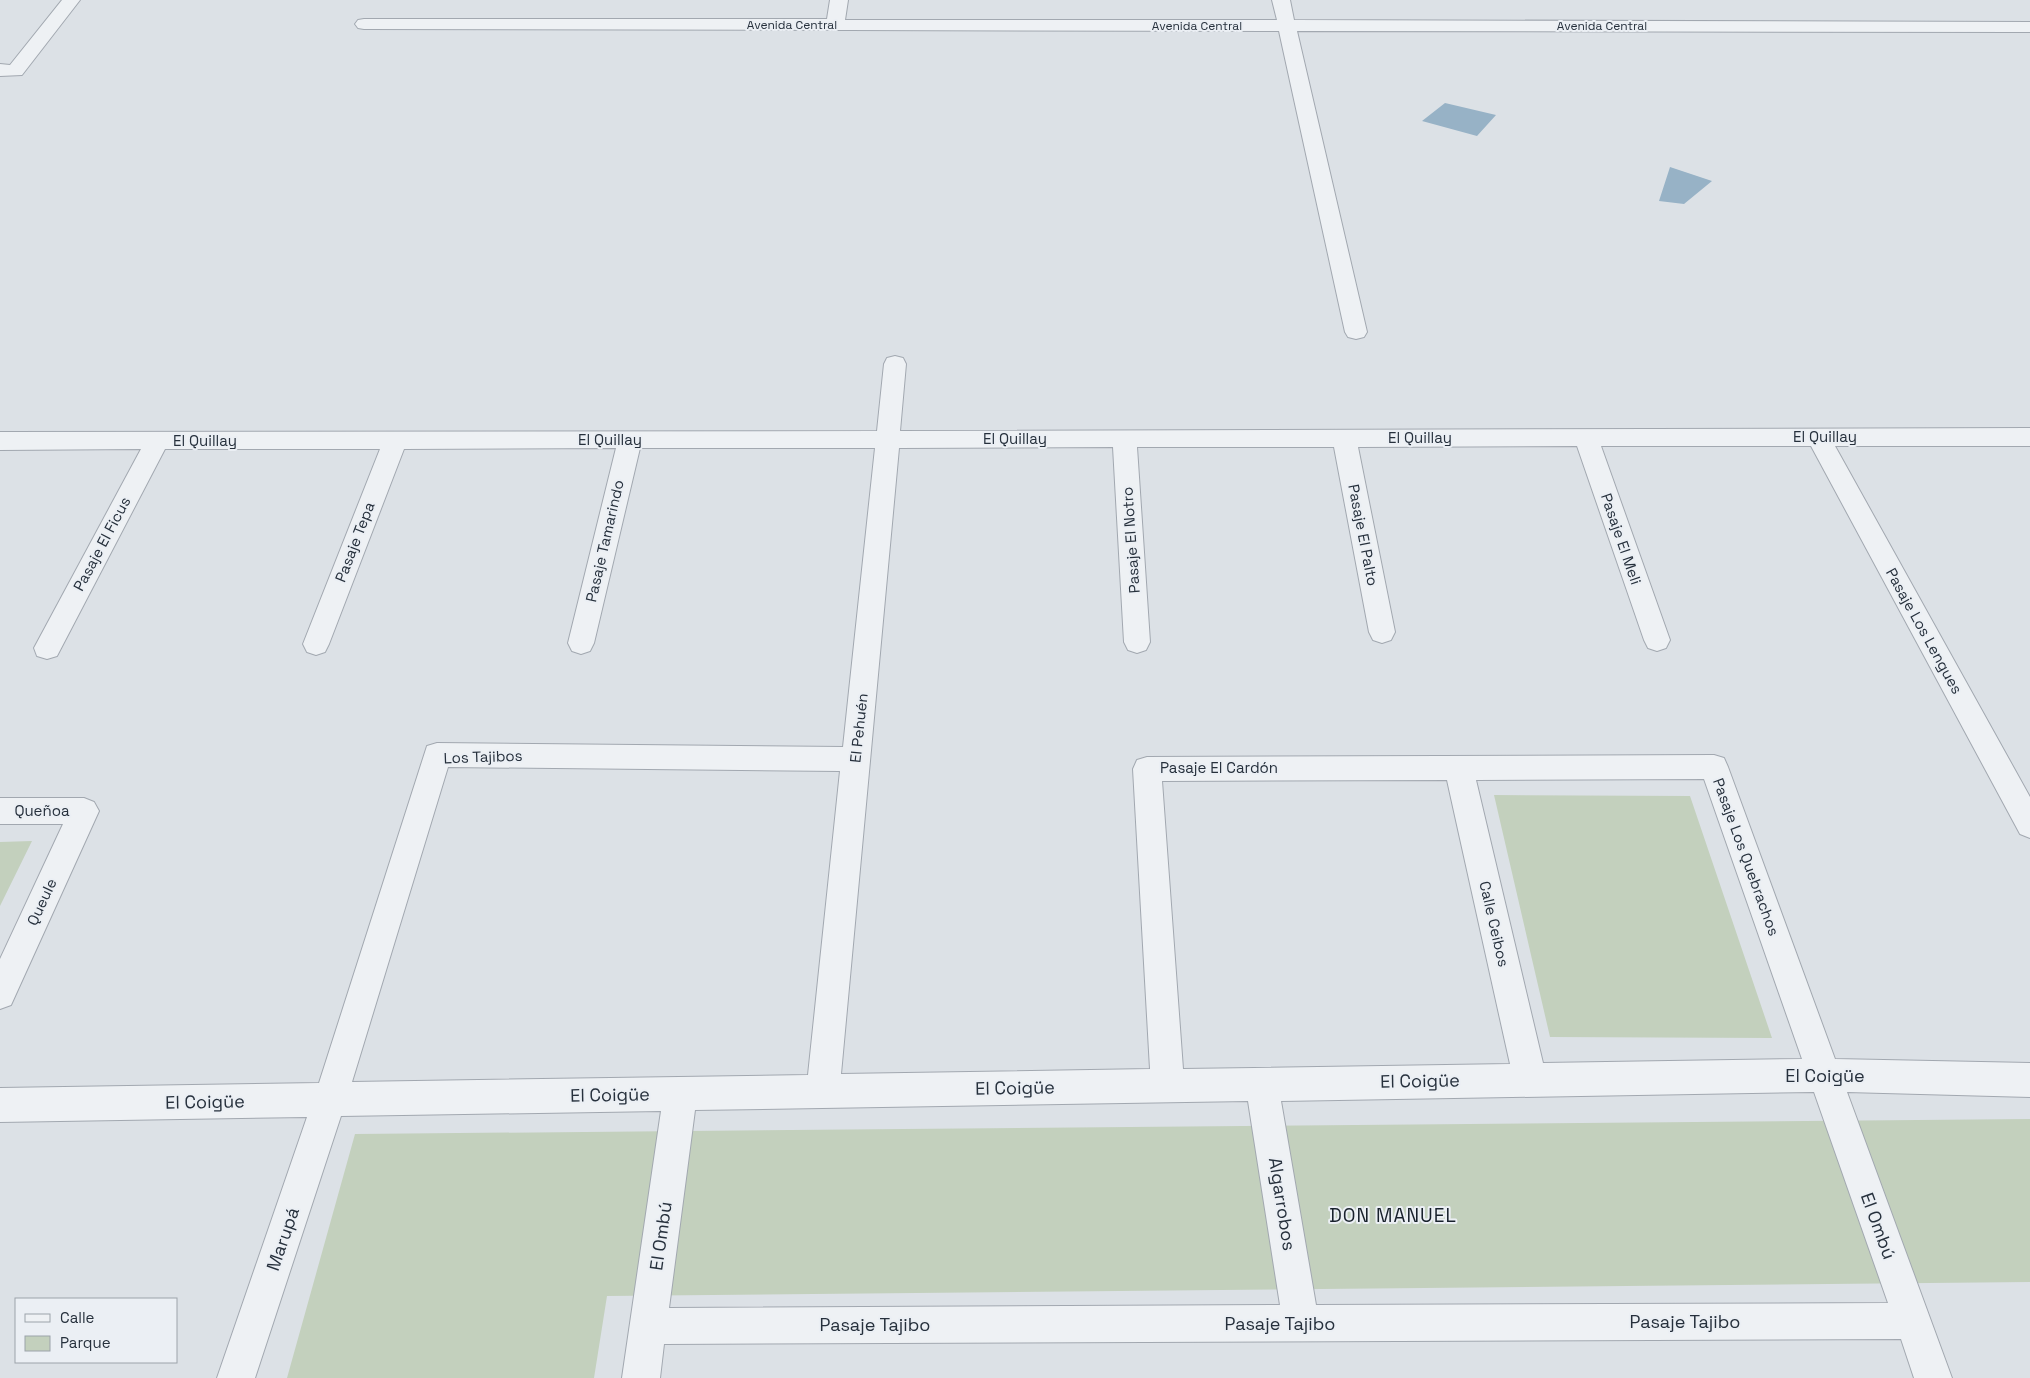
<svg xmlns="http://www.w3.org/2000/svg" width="2030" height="1378" font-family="'Space Grotesk',sans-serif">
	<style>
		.green { fill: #c3d0bd }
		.water { fill: #97b2c6 }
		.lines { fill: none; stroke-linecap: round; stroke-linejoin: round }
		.minor-casing { stroke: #a2a8b0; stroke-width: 2 }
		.minor { fill: #eef1f4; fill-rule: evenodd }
		.labels { text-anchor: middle; stroke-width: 4; stroke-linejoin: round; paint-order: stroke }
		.far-street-label { font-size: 12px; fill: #26303c; stroke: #ebeff4 }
		.street-label { font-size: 15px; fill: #26303c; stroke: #ebeff4 }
		.near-street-label { font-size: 18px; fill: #26303c; stroke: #ebeff4 }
		.near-neighbourhood-label { font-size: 19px; letter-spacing: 1px; fill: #18212c; stroke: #ebeff4 }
	</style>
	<rect width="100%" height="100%" fill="#dce1e6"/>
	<path class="green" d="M1494,795L1690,796L1772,1038L1550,1037Z
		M32,841L0,906V842Z
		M2030,1119V1282L607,1296L594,1378H287L355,1134Z"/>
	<path class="water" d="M1445,103L1496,115L1477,136L1422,121Z
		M1670,167L1712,181L1684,204L1659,201Z"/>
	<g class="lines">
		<defs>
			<path id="minor" d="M62,0H80L22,75L0,76V64L10,65Z
				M830,0H848L845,20H1277L1272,0H1290L1294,20L2030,22V32L1297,31L1367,332L1364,337L1356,339L1348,337L1345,332L1279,31L364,29L358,28L355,24L358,20L364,19H827Z
				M895,356L903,358L906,364L900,431L2030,428V446H1835L2030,797V838L2020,834L1811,446H1601L1670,640L1666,648L1657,651L1648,648L1644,640L1577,446L1358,447L1395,632L1391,640L1382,643L1373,640L1369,632L1334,447H1137L1150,642L1146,650L1137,653L1128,650L1124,642L1113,447L899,448L841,1074L1150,1069L1133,769L1137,760L1147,757L1714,755L1724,758L1728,767L1835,1059L2030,1063V1097L1847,1092L1952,1378H1914L1901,1339L664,1344L660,1378H622L661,1111L341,1116L255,1378H217L307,1117L0,1122V1088L319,1083L427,746L437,743L843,747L875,448H640L594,643L590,651L581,654L572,651L568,643L616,448L404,449L329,644L325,652L316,655L307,652L303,644L380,449H165L57,656L47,659L37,656L34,648L141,449L0,450V432L877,431L884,364L887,358ZM448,767L840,771L808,1075L352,1082ZM1704,779L1802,1059L1543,1063L1476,780ZM1447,780L1510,1064L1183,1069L1162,781ZM1814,1092L1888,1303L1316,1305L1281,1101ZM1248,1101L1280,1305L669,1308L695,1110Z
				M0,798H84L94,802L99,811L11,1005L0,1009V959L63,824H0Z"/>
		</defs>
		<use href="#minor" class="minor-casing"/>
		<use href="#minor" class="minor"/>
	</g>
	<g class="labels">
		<g class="far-street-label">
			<text x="792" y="29">Avenida Central</text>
			<text x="1197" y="30">Avenida Central</text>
			<text x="1602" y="30">Avenida Central</text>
		</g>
		<g class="street-label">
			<text x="1825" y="442">El Quillay</text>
			<text x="1420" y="443">El Quillay</text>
			<text x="1015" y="444">El Quillay</text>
			<text x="610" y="445">El Quillay</text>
			<text x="205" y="446">El Quillay</text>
			<text transform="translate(1363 535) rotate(79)" y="5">Pasaje El Palto</text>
			<text transform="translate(1621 539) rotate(71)" y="5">Pasaje El Meli</text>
			<text transform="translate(1131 540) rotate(-94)" y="5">Pasaje El Notro</text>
			<text transform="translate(605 541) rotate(-77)" y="5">Pasaje Tamarindo</text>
			<text transform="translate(355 542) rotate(-69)" y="5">Pasaje Tepa</text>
			<text transform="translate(102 544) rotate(-62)" y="5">Pasaje El Ficus</text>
			<text transform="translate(1924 631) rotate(61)" y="5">Pasaje Los Lengues</text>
			<text transform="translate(859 728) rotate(-84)" y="5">El Pehuén</text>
			<text transform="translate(483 757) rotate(-2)" y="5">Los Tajibos</text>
			<text x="1219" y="773">Pasaje El Cardón</text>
			<text x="42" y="816">Queñoa</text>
			<text transform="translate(1746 857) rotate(70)" y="5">Pasaje Los Quebrachos</text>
			<text transform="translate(42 902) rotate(-65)" y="5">Queule</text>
			<text transform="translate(1494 924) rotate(77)" y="5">Calle Ceibos</text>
		</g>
		<g class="near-street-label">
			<text x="1825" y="1082">El Coigüe</text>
			<text transform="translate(1420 1081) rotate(-1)" y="6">El Coigüe</text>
			<text transform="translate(1015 1088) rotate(-1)" y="6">El Coigüe</text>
			<text transform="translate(610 1095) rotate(-1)" y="6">El Coigüe</text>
			<text transform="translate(205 1102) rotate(-1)" y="6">El Coigüe</text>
			<text transform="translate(1282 1204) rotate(81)" y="6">Algarrobos</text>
			<text transform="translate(1878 1226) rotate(70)" y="6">El Ombú</text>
			<text transform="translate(661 1236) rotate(-82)" y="6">El Ombú</text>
			<text transform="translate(283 1239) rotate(-71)" y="6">Marupá</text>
			<text x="1685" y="1328">Pasaje Tajibo</text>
			<text x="1280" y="1330">Pasaje Tajibo</text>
			<text x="875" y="1331">Pasaje Tajibo</text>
		</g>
		<g class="near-neighbourhood-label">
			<text x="1393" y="1222">DON MANUEL</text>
		</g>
	</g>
	<rect x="15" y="1298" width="162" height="65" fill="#ebeff4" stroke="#9ca3aa"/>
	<rect x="25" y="1314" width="25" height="8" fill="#eef1f4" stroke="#9ca3aa"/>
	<text x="60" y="1323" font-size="15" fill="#26303c">Calle</text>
	<rect x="25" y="1336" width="25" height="15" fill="#c3d0bd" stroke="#9ca3aa"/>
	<text x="60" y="1348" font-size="15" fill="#26303c">Parque</text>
</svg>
